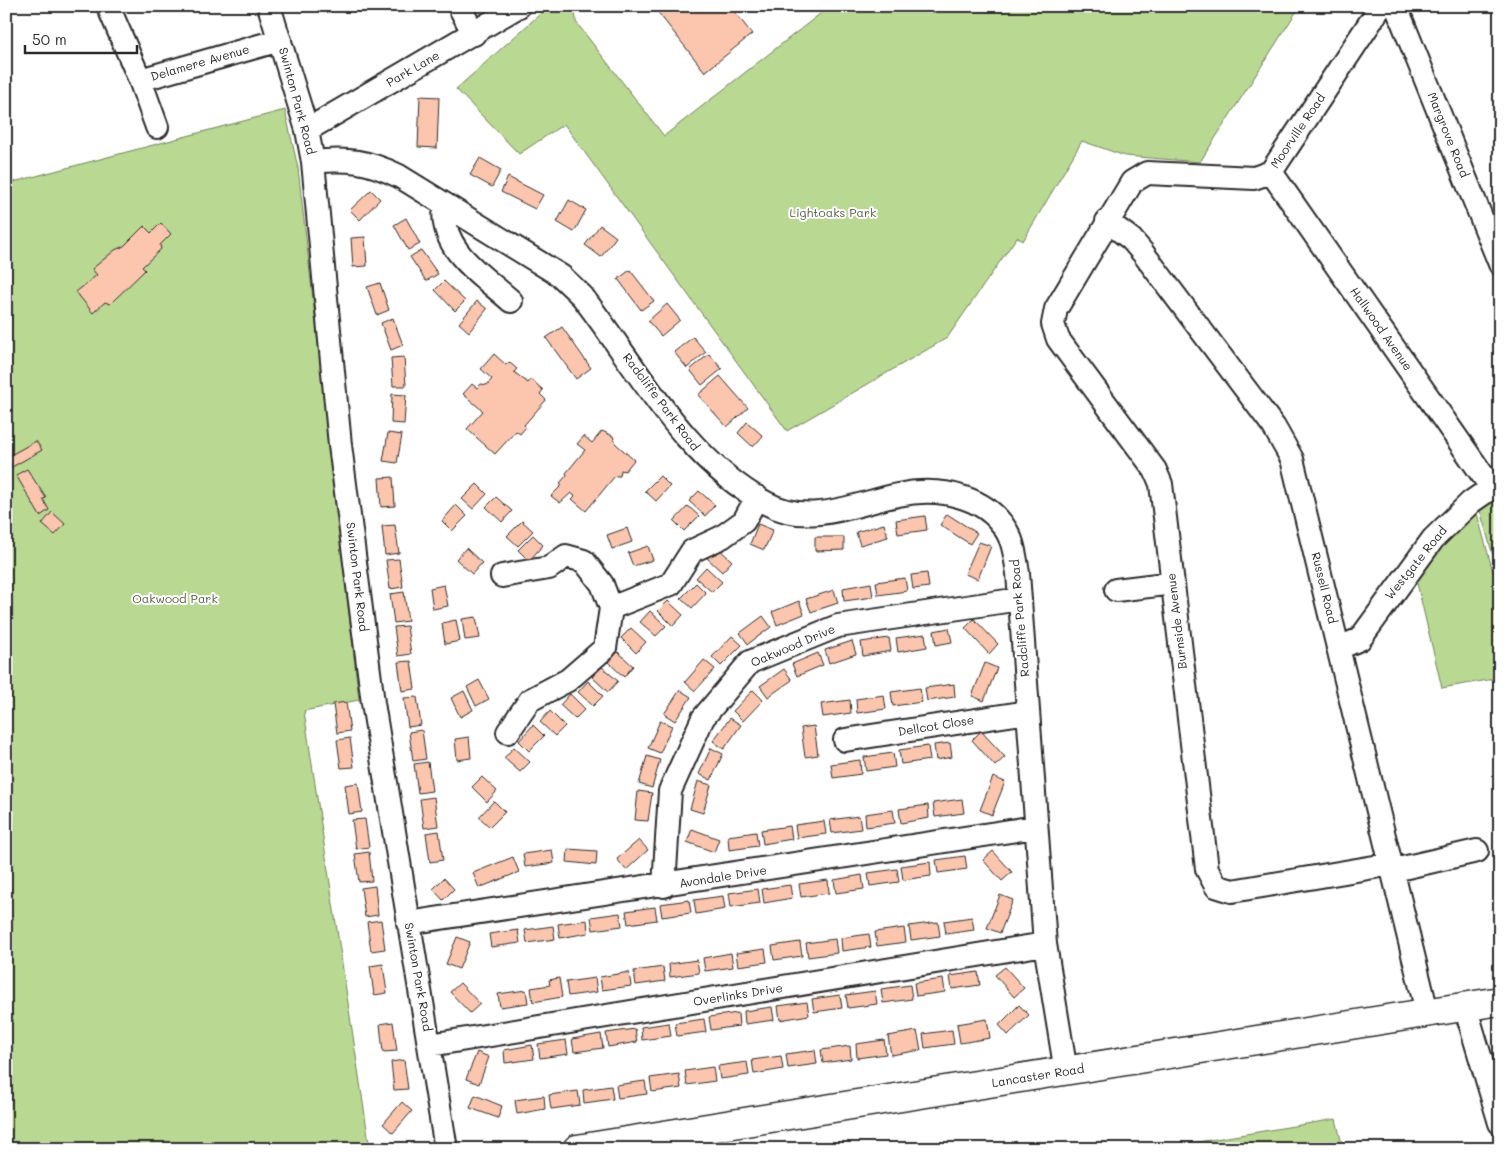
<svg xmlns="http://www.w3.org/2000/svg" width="1506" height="1155" font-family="Mali,sans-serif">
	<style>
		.green { fill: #b9d891; stroke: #72825e }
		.building { fill: #fcc6ae; stroke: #2b2b2b }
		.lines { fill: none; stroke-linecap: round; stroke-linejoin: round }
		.minor-casing { stroke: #2b2b2b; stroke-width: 26 }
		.major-casing { stroke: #2b2b2b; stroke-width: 31 }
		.minor { stroke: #fff; stroke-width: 22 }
		.major { stroke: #fff; stroke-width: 28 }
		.labels { text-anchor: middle; stroke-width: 4; stroke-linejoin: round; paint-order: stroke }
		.street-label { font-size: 12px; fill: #2b2b2b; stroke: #fff }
		.park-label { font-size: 12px; fill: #565f4a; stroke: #fff }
	</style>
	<rect width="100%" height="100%" fill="#fff"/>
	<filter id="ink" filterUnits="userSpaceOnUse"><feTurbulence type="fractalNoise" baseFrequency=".02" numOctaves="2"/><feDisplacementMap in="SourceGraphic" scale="10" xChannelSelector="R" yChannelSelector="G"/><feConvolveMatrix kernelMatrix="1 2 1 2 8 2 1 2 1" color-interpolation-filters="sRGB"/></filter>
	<g filter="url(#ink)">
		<path class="green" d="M549,6H575L576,22L664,136L830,6H1300L1200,162L1125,156L1082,141L1023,241L1017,237L947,338L787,431L564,124L519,154L456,89Z
			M285,110L298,168L359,700L304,711L370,1149H6V184Z
			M1500,494V580L1479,507Z
			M1476,510L1500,597V678L1442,688L1415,575L1437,547Z
			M1336,1119L1343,1149H1155Z"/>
		<path class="building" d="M653,6H730L752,34L705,72Z
			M420,96L439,97L437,148L418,147Z
			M480,158L501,170L492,187L470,175Z
			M508,177L543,195L535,209L501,192Z
			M371,190L380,199L360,220L350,210Z
			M569,200L586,210L574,232L557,222Z
			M406,218L420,244L408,250L394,225Z
			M161,223L171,234L160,245L161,249L142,267L145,270L110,304L105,302L93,313L76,292L97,275L92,269L115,250L124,246L144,226L151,233Z
			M600,225L616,237L601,257L585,245Z
			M365,237L367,266L353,267L351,238Z
			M421,250L438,274L426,281L410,257Z
			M630,270L654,301L641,310L618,279Z
			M444,281L465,301L455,311L435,290Z
			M380,283L389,310L377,315L367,287Z
			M477,301L487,309L469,332L459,323Z
			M667,304L680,320L661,336L648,321Z
			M393,318L403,345L391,350L381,323Z
			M562,327L591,368L576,379L546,338Z
			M693,337L706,352L687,368L674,352Z
			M494,354L506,365L509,362L517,369L514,372L528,383L531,379L543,390L540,394L546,400L524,425L526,427L520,434L516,431L495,454L467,429L483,411L463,394L472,384L477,388L481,384L487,385L492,379L481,369Z
			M709,354L722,369L702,385L690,370Z
			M404,357L406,386H393L391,358Z
			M720,376L748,408L727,427L698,395Z
			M392,394L406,395L404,424L391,423Z
			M747,422L763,436L753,447L738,433Z
			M602,431L613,436L615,443L634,460L625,471L621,470L620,476H615L586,511L572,499L575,496L571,493L560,503L551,496L562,485L560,483L567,475L566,473L585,450L577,444L584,436L592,443Z
			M388,433L402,435L397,463L383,461Z
			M36,441L42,450L12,467L7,457Z
			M27,469L46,498L43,499L49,510L40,516L16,475Z
			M660,476L670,486L656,501L645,491Z
			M393,477L395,506L381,507L379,478Z
			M477,484L487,494L473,509L462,499Z
			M699,491L715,505L705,516L689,501Z
			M496,497L512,511L502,522L486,507Z
			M456,505L467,516L452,531L442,521Z
			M688,506L699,516L684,531L674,521Z
			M52,512L65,524L55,535L42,524Z
			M947,514L977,533L970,544L940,525Z
			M925,516L927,530L898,534L896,520Z
			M522,521L533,531L518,546L507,536Z
			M758,524L773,530L764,550L750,544Z
			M884,524L888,537L860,545L856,532Z
			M395,525L399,553L385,555L382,526Z
			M627,528L632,542L612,549L607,535Z
			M533,535L543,545L529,561L518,550Z
			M815,537H844V550L815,551Z
			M979,542L991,546L978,579L965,574Z
			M648,546L653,560L633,566L628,553Z
			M717,547L732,561L722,572L707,558Z
			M466,548L482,563L472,574L456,559Z
			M399,559L403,587L390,589L386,560Z
			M706,567L722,582L712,592L696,578Z
			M927,573L929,587L913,589L911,575Z
			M905,578L907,591L878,595L876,582Z
			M696,583L706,593L692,608L681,598Z
			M871,583L873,597L844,601L843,588Z
			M444,585L448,606L433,609L430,588Z
			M834,590L838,603L811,612L806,599Z
			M404,592L408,621L394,623L390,594Z
			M668,601L683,615L673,626L658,611Z
			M799,601L804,614L777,625L772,612Z
			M650,611L666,626L656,636L640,622Z
			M763,616L771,627L748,644L740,633Z
			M476,617L480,638L465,640L462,619Z
			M974,619L998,644L989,654L965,628Z
			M456,620L460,641L445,644L442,623Z
			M407,626L411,654L398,656L394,627Z
			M631,628L646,642L636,653L621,638Z
			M949,628L952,642L936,645L934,631Z
			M925,634L927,647L898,652L896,638Z
			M732,636L742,645L721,666L712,657Z
			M889,638L891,651L863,656L861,642Z
			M852,641L856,654L829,663L825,650Z
			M618,652L633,666L624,677L608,662Z
			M818,653L823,665L797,676L792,664Z
			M704,660L715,669L695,691L685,682Z
			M411,661L415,689L402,691L398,662Z
			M985,663L997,668L984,701L972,696Z
			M602,667L618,681L608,692L592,677Z
			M784,669L792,680L768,697L760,686Z
			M479,680L489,699L476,706L467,687Z
			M588,681L603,696L593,706L578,692Z
			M954,684L955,697L927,701L925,688Z
			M920,688L922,702L893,706L891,692Z
			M680,690L691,697L675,721L664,714Z
			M753,690L763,700L743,721L733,711Z
			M464,691L473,710L460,717L451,698Z
			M570,694L585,709L575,719L560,705Z
			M884,695L886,709L857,713L856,699Z
			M417,697L421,725L408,727L404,698Z
			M850,700L851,713L823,717L821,704Z
			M346,702L350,731L337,733L333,704Z
			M550,711L565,726L555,736L540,722Z
			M730,718L741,725L724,749L713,741Z
			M660,721L672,726L660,753L648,748Z
			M533,725L544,736L529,751L519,741Z
			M814,726L818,755L805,757L801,728Z
			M422,730L426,759L413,761L409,732Z
			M981,731L1005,757L995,766L972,740Z
			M469,737L471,758L457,760L455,739Z
			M350,738L354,767L341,768L337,740Z
			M950,743L952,757L936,760L934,745Z
			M928,746L930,760L901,764L899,750Z
			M514,747L530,762L520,772L504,758Z
			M711,748L723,754L711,780L699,774Z
			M893,753L895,767L866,771L864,757Z
			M647,756L660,760L652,788L639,784Z
			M860,760L861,774L833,778L831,764Z
			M428,762L432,791L418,793L414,764Z
			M482,777L497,791L487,802L472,787Z
			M993,777L1005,782L992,815L980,810Z
			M698,781L711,785L703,813L690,809Z
			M358,783L362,812L349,814L345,785Z
			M638,791L652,793L648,821L635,820Z
			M434,797L438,826L424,828L420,799Z
			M962,799L964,813L935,817L933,803Z
			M494,801L505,812L490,827L479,817Z
			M928,805L929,818L901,823L899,809Z
			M893,810L895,823L866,827L865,814Z
			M859,816L861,829L832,833L830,820Z
			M365,819L369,847L356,849L352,820Z
			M824,821L826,834L797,838L795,825Z
			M790,826L792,839L763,844L761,830Z
			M692,829L719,839L714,852L687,842Z
			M439,831L443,860L430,862L426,833Z
			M756,832L758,846L729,850L728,836Z
			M639,840L648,850L626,870L617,859Z
			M568,849L597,851L596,865L567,862Z
			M552,850L554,863L525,867L523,854Z
			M993,851L1012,872L1002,881L983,860Z
			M369,852L372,881L359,882L355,854Z
			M965,856L967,869L938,873L936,860Z
			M513,857L519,872L479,888L473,873Z
			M930,862L931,876L903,880L901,866Z
			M897,869L899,882L870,886L868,873Z
			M862,875L864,889L836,893L834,880Z
			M444,878L454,889L443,900L433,889Z
			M828,880L829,893L801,897L799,884Z
			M790,885L792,898L764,903L762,889Z
			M375,886L378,915L365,917L361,888Z
			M758,889L760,903L731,907L729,893Z
			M1000,895L1013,900L1000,933L987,928Z
			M723,896L725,909L696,914L694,900Z
			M689,900L691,913L662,917L660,904Z
			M655,907L657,920L628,924L626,911Z
			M620,913L622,926L593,930L591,917Z
			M972,917L974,930L946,934L944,921Z
			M381,920L385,949L371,951L367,922Z
			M587,920L588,933L560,938L558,924Z
			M938,922L940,936L911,940L909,926Z
			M553,926L555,939L527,943L525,930Z
			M904,928L906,942L877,946L875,932Z
			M518,930L520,943L491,947L489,934Z
			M869,934L871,947L842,951L841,938Z
			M457,937L470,942L459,969L446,964Z
			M835,939L837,953L808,957L806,943Z
			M800,942L802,956L774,960L772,946Z
			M765,949L767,962L738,966L736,953Z
			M731,953L733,967L705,971L703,958Z
			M697,960L699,973L670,977L669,964Z
			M383,964L387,993L374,995L370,966Z
			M663,967L665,981L636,985L634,971Z
			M1005,967L1024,988L1014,997L995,975Z
			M629,972L631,986L602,990L600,977Z
			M978,972L980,985L952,989L950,976Z
			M559,978L562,997L533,1002L531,988L550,985L549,980Z
			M595,978L597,992L568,996L566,982Z
			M943,979L945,992L916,996L914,983Z
			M460,983L480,1004L470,1013L450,992Z
			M910,985L912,999L883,1003L881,989Z
			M526,990L528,1003L500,1007L498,994Z
			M875,991L877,1004L848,1008L846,995Z
			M840,995L842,1008L814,1012L812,999Z
			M807,1002L809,1015L780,1020L778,1006Z
			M1019,1005L1029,1015L1008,1035L999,1025Z
			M772,1007L774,1020L745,1024L744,1011Z
			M738,1013L739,1026L711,1030L709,1017Z
			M704,1019L706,1032L677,1036L675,1023Z
			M987,1019L990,1038L960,1043L957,1024Z
			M393,1022L397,1051L383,1052L380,1024Z
			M669,1023L671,1036L642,1040L641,1027Z
			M635,1029L637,1042L608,1047L606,1033Z
			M952,1030L954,1044L925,1048L923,1034Z
			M917,1031L921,1050L891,1055L888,1036Z
			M601,1034L603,1048L574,1052L572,1039Z
			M566,1040L568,1054L540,1058L538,1044Z
			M884,1040L886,1054L857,1058L856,1044Z
			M532,1045L534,1059L505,1063L504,1050Z
			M850,1046L851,1059L823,1063L821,1050Z
			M815,1050L817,1064L788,1068L786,1054Z
			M477,1052L489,1057L479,1084L466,1079Z
			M781,1056L783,1069L754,1074L752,1060Z
			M404,1060L408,1089L394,1090L391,1062Z
			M747,1062L749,1075L720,1079L718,1066Z
			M713,1067L715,1081L687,1085L685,1071Z
			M679,1074L681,1088L652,1092L650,1078Z
			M645,1081L647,1094L618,1098L616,1085Z
			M611,1086L613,1099L584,1103L583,1090Z
			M578,1091L580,1105L551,1109L549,1095Z
			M475,1095L502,1106L498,1118L470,1108Z
			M544,1096L545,1109L517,1114L515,1100Z
			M402,1102L412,1111L393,1133L383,1124Z"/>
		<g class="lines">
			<defs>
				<path id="minor" d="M108,6L140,80L280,40
					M269,6L307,130L313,162L340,445L373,703L446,1149
					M459,6L474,34
					M1381,6L1271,172L1254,178L1147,173L1132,182L1056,309L1053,324L1058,339L1155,470L1161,484L1207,869L1216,886L1232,891L1392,864
					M1396,6L1500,264
					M140,80L157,127
					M307,130L519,6
					M313,162C348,158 368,161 399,176L561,276L582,296C638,368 683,458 766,503C810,527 854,504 898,495C940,486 993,496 1011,540C1015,551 1016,562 1018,573L1045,944L1066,1072
					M1271,172L1491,487
					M445,205C438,249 482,275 511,301
					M1107,221L1131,239L1143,253L1274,427L1292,459L1427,1012
					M502,576L549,568L566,556L584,561L602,584L611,608
					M1116,590L1173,583
					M1339,648L1360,639L1433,539L1471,502L1500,482
					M508,732L530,700L568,680L605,648L611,608L671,584L692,551L722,537L744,521L757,497
					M845,740L1028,712
					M1394,870L1477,851
					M664,886L670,791L703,718L750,662L838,626L1020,599
					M408,923L1036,827
					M1465,1006L1500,1123
					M430,1045L1045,944"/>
				<path id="major" d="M577,1149L1500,1001"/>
			</defs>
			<use href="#minor" class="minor-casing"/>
			<use href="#major" class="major-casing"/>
			<use href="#minor" class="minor"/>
			<use href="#major" class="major"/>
		</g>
	</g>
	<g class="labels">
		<g class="street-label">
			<text transform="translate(200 63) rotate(-16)" y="4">Delamere Avenue</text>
			<text transform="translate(413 69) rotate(-30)" y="4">Park Lane</text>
			<text transform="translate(297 101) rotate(75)" y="4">Swinton Park Road</text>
			<text transform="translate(1298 131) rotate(-56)" y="4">Moorville Road</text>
			<text transform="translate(1448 135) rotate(68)" y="4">Margrove Road</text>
			<text transform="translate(1381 329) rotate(55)" y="4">Hallwood Avenue</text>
			<text transform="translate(661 402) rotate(53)" y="4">Radcliffe Park Road</text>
			<text transform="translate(1416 563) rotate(-51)" y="4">Westgate Road</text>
			<text transform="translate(357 577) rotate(83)" y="4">Swinton Park Road</text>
			<text transform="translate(1324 588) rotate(76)" y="4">Russell Road</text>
			<text transform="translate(1020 618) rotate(-95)" y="4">Radcliffe Park Road</text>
			<text transform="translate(1177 621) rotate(-97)" y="4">Burnside Avenue</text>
			<text transform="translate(793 646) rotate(-23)" y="4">Oakwood Drive</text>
			<text transform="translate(936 726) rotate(-9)" y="4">Dellcot Close</text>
			<text transform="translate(723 877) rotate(-9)" y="4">Avondale Drive</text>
			<text transform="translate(418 977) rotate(80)" y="4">Swinton Park Road</text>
			<text transform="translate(738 995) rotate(-9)" y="4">Overlinks Drive</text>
			<text transform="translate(1038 1076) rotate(-9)" y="4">Lancaster Road</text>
		</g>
		<g class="park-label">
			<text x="833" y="217">Lightoaks Park</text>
			<text x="175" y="603">Oakwood Park</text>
		</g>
	</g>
	<rect width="1506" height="1155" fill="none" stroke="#fff" stroke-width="25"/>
	<rect x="12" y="12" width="1481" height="1130" fill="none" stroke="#2b2b2b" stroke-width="2" filter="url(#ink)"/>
	<path d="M25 45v8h112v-8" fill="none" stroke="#2b2b2b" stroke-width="2.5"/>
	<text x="32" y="45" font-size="15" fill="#2b2b2b" stroke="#ffffff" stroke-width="4" paint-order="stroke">50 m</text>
</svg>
